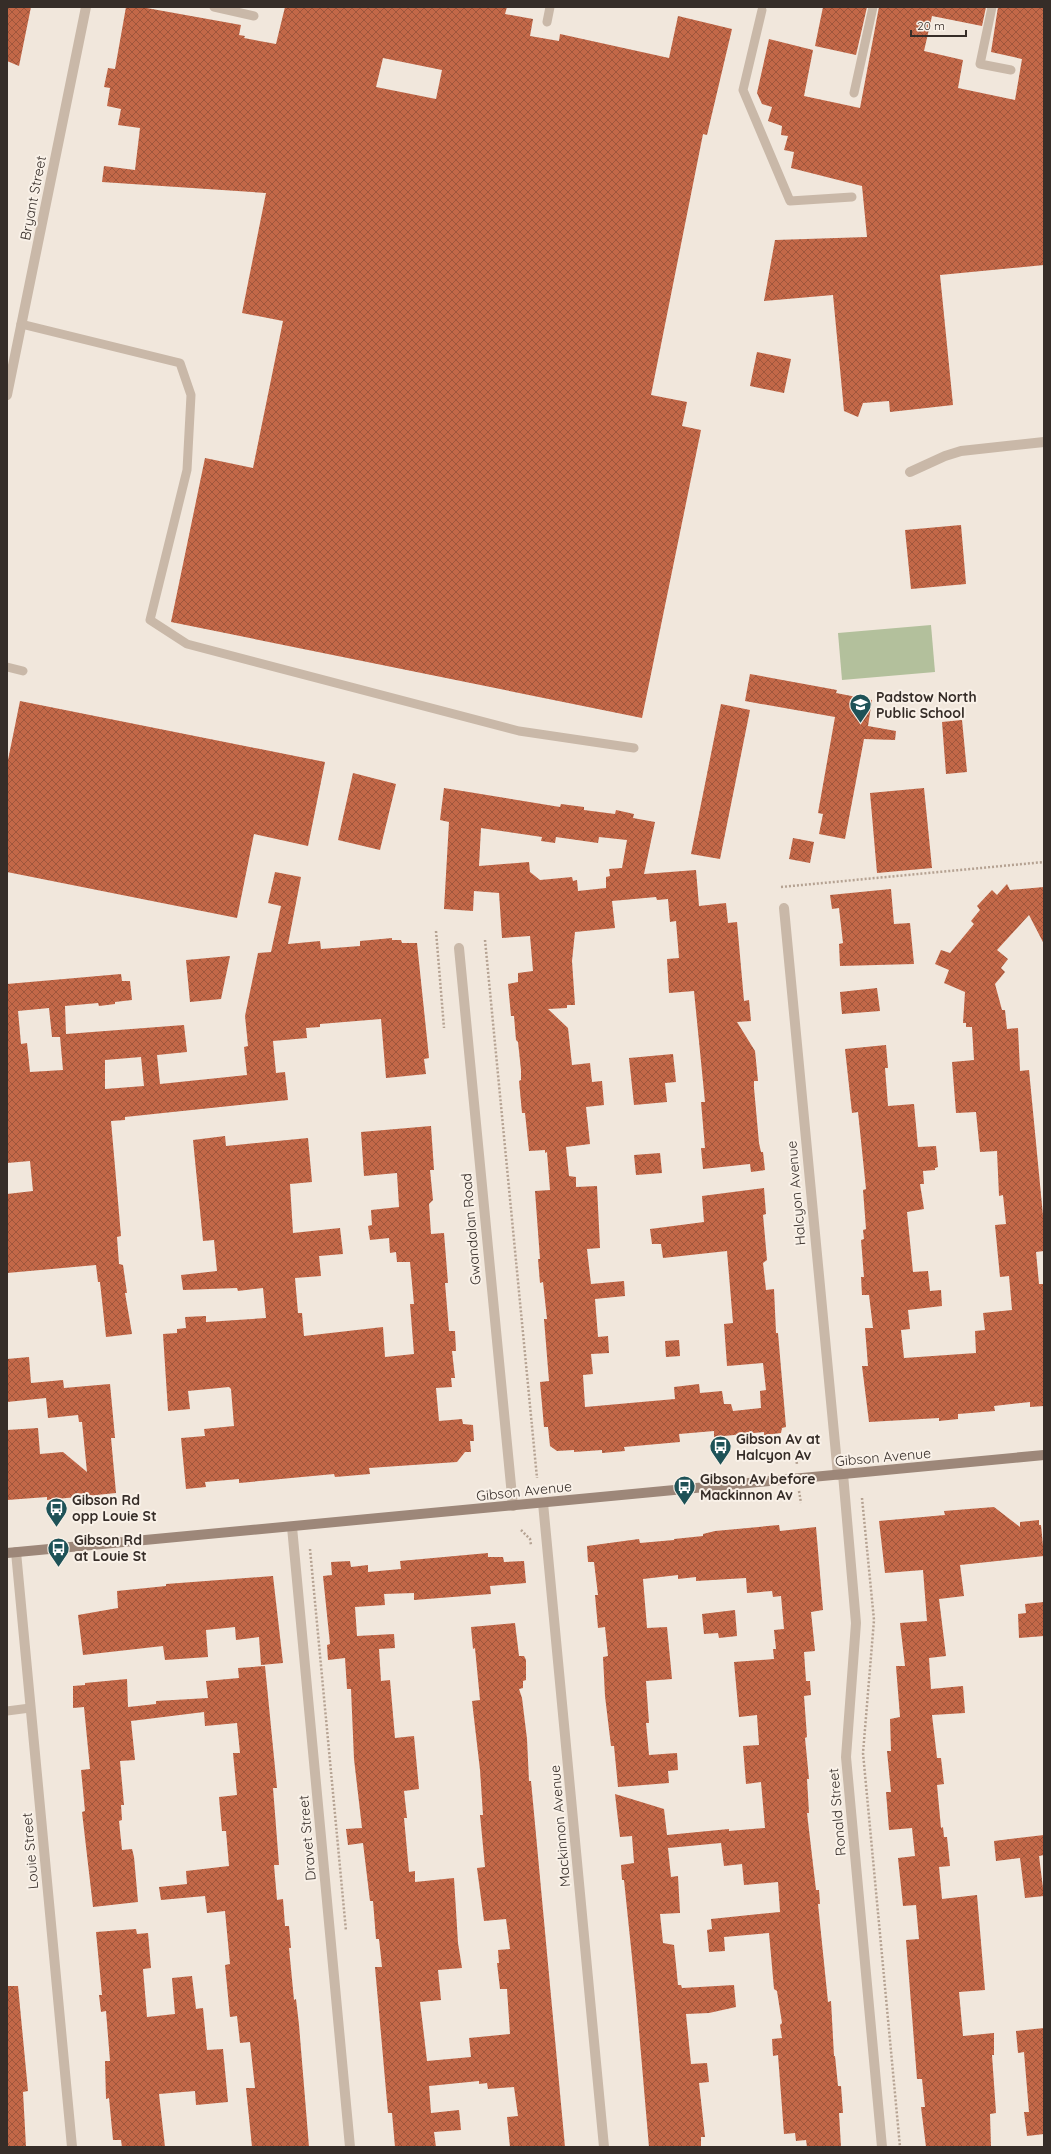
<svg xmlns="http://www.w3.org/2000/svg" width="1051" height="2154" font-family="Quicksand,sans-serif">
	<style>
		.grass { fill: #b3c09c }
		.building { fill: url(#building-cross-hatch); fill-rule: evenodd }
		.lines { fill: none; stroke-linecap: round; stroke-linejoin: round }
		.path { stroke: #b5a292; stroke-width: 2.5; stroke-dasharray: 2 2; stroke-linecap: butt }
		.lane { stroke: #c9b8a8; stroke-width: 9 }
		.street { stroke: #c9b8a8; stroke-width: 10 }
		.secondary { stroke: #9d8779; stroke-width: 10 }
		.labels { text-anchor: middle; stroke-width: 4; stroke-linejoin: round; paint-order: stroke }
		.street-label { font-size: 14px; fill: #362d28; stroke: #f9f1e8 }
		.poi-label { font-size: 14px; font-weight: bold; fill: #362d28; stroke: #f9f1e8; text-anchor: start }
	</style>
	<defs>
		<pattern id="building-cross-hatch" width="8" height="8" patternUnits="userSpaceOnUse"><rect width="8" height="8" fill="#c36848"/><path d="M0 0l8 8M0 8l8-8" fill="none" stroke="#9f563c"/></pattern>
	</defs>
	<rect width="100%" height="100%" fill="#f1e7dc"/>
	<path class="grass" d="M931,625L935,672L842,680L838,633Z"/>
	<path class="building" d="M7,7H31L19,66L7,61Z
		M126,7H141L241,25L239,35L245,36L244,38L276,44L285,7H507L505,14L533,19L530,36L559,41L560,34L669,58L678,16L732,29L707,135L703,134L651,395L687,402L682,426L701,430L642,718L171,622L205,458L253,468L283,321L242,313L266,193L102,182L104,166L135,170L140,128L118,125L121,109L107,106L110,88L104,87L108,68L115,69ZM383,58L442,70L436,99L376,87Z
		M823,7H867L856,55L815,46Z
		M879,7H986L982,26L932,16L924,51L963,60L958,88L1015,100L1022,59L991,52L998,7H1044V265L940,275L953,405L890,412L889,401L863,403L858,417L844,411L833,295L764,301L775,240L867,237L862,186L791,168L794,152L784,150L788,136L781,135L782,126L768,121L772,107L762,104L757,93L769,39L813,50L804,96L860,108Z
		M757,352L791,359L784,393L750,386Z
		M961,525L966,584L911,589L905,530Z
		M750,674L837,690L836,693L872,700L868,726L896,731L895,740L864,739L845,839L819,834L823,814L818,813L835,717L745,701Z
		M20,701L325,762L308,846L254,834L237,918L7,872V765Z
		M721,704L750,710L720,859L691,854Z
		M962,720L967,772L946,774L942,722Z
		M353,773L396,784L380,850L338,840Z
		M444,788L560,807L561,804L584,807V810L615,814L616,810L634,814L633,818L655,822L644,874L696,870L699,906L726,903L728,923L737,922L744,1001L749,1000L751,1021L737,1022L755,1051L758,1081H754V1088L759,1143L761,1152H763L765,1170L751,1172L750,1164L703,1169L701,1148H705L701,1102H705L694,991L669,993L667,959L679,958L676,921L670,922L668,899L657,900L656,897L612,901L615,928L575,932L572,961L575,1005H567V1008L548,1009L568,1028L572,1065L590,1063L592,1082L602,1081L604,1105L586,1107L590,1144L566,1147L569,1176L576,1177V1187L597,1186L600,1248L587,1249L591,1284L624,1281L625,1296L595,1299L598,1337L608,1336L609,1353L591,1354L593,1374L583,1375L585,1407L675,1399L674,1387L699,1384L700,1393L722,1391L724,1404H731L733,1411L761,1408L760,1391L766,1390L763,1363L727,1366L724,1324L733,1323L727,1251L663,1258L661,1244H652L650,1229L704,1222L702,1196L764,1188L766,1214L763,1215L767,1260L763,1263L766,1290L774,1289L776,1333H778L786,1427L782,1428L781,1433L764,1435V1432L714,1437V1431L679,1434L680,1442L624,1447L625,1451L602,1453V1450L574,1452V1450L557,1451L550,1446L548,1427H544L540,1382L549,1381L544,1319H547L543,1282L540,1283L538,1259H540L535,1191L550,1190L547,1152L545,1153V1150L529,1151L525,1113H522L519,1081L521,1080V1070L518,1042L516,1040L514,1016H511L508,984L518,982V973L533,971L530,936L502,938L499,893L474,891L473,911L444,909L449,822L440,820ZM481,828L542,837L541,841L555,843L556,837L598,843L599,837L627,840L622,868L609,869L610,876L606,877V888L578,891L577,880L573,881L572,877L540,880L530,872L529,862L479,866Z
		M924,788L932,868L877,873L870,793Z
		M793,838L814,842L810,863L789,859Z
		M275,872L301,877L288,944L320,941L321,949L360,946V941L392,938V940H401L402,943H417L429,1058L424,1059L426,1074L386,1078L381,1019L320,1024V1027L306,1028L307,1038L273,1041L276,1073L285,1072L288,1100L125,1117V1120L111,1121L121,1236L117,1237L119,1264L123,1265L127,1293H125L132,1334L106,1337L100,1282H98L96,1265L7,1273V1194L33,1191L30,1161L7,1163V984L121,974L122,981H130L132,1000L115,1002V1004L99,1006L98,1003L65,1006L66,1034L184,1025L187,1052L157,1055L160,1084L247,1075L244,1047L248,1046L245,1016L258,953L271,952L281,906L268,903ZM49,1008L52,1037H60L63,1070L30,1072L27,1043L21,1044L18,1011ZM141,1057L144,1086L105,1089V1060Z
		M1007,884L1010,890L1044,887V944L1029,915L997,950L1008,959L1001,968L1005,972L995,984L1002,1010H1005L1007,1029L1018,1028L1020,1071L1029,1070L1044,1226V1251L1036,1252L1039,1284H1044V1406L1030,1407V1402L994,1406L995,1411L958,1414V1419L939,1421V1418L869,1422L862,1366H868L865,1328H873L869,1295H862L861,1277H864L861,1240L864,1239L863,1230L866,1229L863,1190L866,1189L858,1112L852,1113L845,1049L886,1045L888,1068H885L888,1106L914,1104L918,1147L936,1146L938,1167L935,1168V1170L923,1171L924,1184H920L924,1209L907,1212L913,1272L928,1271L930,1291L941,1290L942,1306L908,1310L910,1329L901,1330L904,1358L976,1353L975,1331L985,1330L983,1313L1012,1310L1009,1276L1000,1277L995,1225L1006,1224L1003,1195L999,1196L997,1151L980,1152L976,1112L956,1113L952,1062L974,1060L972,1027H966V1023H963L965,992L944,983L949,970L935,964L941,950L950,953L974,924L971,921L980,910L977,906L992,890L997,895Z
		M891,889L894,924L910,923L914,964L840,966L839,944L843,943L839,908L832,909L830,895Z
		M230,956L221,999L190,1002L186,960Z
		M877,988L880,1011L842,1014L840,992Z
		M673,1054L676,1082L665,1083L667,1102L634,1105L629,1058Z
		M431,1126L434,1170H430L433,1200L429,1204L431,1234L444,1233L448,1283H445L449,1331H455L456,1351H452L455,1378H451L452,1387L436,1388L439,1421L462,1419L463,1424L473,1425L474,1441H470L471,1452H465L457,1462L369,1468L370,1474L335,1477L334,1474L239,1483V1479L205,1482L206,1487L186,1489L181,1438L205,1436L204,1429L234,1426L231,1389L229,1387L188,1391L190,1409L168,1411L163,1334L177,1333V1329L186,1328L185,1317L206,1316V1322L266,1318L263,1288L238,1291L237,1288L183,1290L181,1275L217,1271L214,1240L203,1241L193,1140L225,1136L226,1146L308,1138L312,1182L290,1184L293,1233L340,1228L343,1254L319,1256L321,1276L295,1278L298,1313H302L304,1336L383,1327L385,1357L414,1354L410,1304H414L410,1262H397L396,1252L390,1253L389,1238L370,1240L368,1226L372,1225L371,1210L399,1207L397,1173L364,1176L361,1132Z
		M660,1153L662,1173L636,1175L634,1155Z
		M679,1340L680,1356L666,1357L665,1341Z
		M29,1357L31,1383L63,1380L64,1388L110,1384L115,1438H111L116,1493L47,1500V1497L7,1500V1430L38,1428L40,1454L63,1452L87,1472L82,1422H79L78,1415L48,1418L46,1398L7,1402V1359Z
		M994,1507L1020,1527V1522L1039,1520V1525H1041L1044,1556L960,1565L964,1596L939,1599L946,1656L929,1658L931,1689L963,1686L965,1713L932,1715L937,1758H941L944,1784L937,1785L941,1828L943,1827L944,1837H947L950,1866L939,1867L942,1899L977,1895L985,1990L959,1992L963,2036L994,2033V2055H992L996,2113L990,2114L991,2147H926L921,2107H925L922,2079H917L906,1940L919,1939L916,1905L903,1906L898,1858L915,1856L912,1828L889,1830L886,1792H891L887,1751H891L890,1719L900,1717L896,1666H905L900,1623L927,1621L923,1570L885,1573L879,1521L945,1515L944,1511Z
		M779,1525L780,1531L816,1527L823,1610L811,1612L815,1651L804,1652L806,1681H810L811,1695L804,1696L807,1737L805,1738L809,1779H807L809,1813H807L816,1890H819L820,1904H818L828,2002L831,2001L834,2056H835L838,2086H841L843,2113H839L841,2147H807L806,2140L796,2141L795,2133L784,2134L778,2055L773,2056L772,2039L782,2038L780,2025L782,2023L777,1991L774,1989L769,1933L724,1937L725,1951L709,1952L707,1930L712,1929L711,1919L780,1912L778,1882L744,1885L742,1864L724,1866L721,1843L668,1848L671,1877L678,1876L680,1913L660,1914L663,1943L674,1945L678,1985H681L682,1988L734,1985L736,2007L709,2013L686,2014L691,2064L707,2063L709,2082L699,2083L705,2137H701V2147H649L636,1996L624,1880H622L621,1865L634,1863L632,1836L620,1837L615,1794L664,1809L667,1835L729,1829V1831L765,1828L761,1782L746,1784L743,1746L759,1745L757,1715L739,1717L734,1662L774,1659L773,1649H776L774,1630L784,1629L781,1596L773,1597L772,1591L747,1593L746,1578L696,1581V1577L678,1579V1575L643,1579L647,1628L667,1627L672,1679L646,1681L649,1723H646L649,1755L677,1753L678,1770L668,1771L669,1783L618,1787L614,1746H611L605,1696L603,1657L608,1656L605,1627L598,1628L595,1595H598L594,1562H588L587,1546L639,1539L640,1543L674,1540V1539L703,1536V1534L715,1531Z
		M488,1553V1557H503L504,1562L524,1561L526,1583L490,1586L491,1594L414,1600V1593L384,1594L385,1605L355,1607L357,1636L394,1634L395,1648L379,1649L381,1681L390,1680L395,1738L414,1736L419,1789L404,1791L407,1818H404L409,1872L415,1871V1882L454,1878L458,1943L462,1968L438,1970L441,2000L420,2002L427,2061L471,2057L469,2038L510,2034L507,1989H500L497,1963H499L498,1950L510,1949L506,1919L484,1921L477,1868L485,1867L480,1815H483L480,1770L472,1701L480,1700L475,1648L473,1649L471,1627L515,1623L519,1656H524L526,1660V1680L523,1681V1688L519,1689L522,1698L527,1739L529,1781H531L565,2147H510L507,2117L518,2116L514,2087L488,2089L487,2083L479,2084V2081L429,2086L431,2113L459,2110L461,2130L434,2132L436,2147H395L392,2113H388L375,1967H382L379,1939H376L373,1901H370L363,1843L348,1845L346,1829L362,1828L354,1759L351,1689H347L345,1658L328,1660L327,1645L330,1644L323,1576L332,1575L331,1562L350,1561L351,1567L368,1565V1572L401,1569L400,1561Z
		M273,1576L283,1663L261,1665L259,1637L236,1640L235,1627L206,1630L208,1657L165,1660L163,1646L83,1655L78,1615L118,1608L117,1591L166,1586V1584Z
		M1044,1602V1636L1019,1638L1018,1614L1026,1613L1025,1604Z
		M735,1610L737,1636L719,1638L718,1633L704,1634L702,1614Z
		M265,1666L277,1788H273L279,1865H274L277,1900L283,1899L285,1926H289L291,1948H289L294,2000L296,1999L299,2025L309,2147H252L246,2088H255L250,2042L240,2043L237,2016L230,2017L225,1965L230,1964L225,1911L207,1913L205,1896L161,1900L159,1887L187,1884L186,1871L229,1866L226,1831H222L219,1797L237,1795L233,1753H240L237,1723L205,1726L204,1712L131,1721L135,1760L120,1761L124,1805H121L122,1820L119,1821L122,1850L132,1849L134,1857L138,1902L93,1907L82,1812L85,1811L81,1770L90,1769L84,1707L73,1708V1686L85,1685V1683L127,1679L128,1707L156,1704V1701L208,1698L206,1681L239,1678L238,1668Z
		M1044,1835V1855L1039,1856L1044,1896L1025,1898L1020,1858L996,1861L994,1841Z
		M136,1929L137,1934L148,1933L151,1968L143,1969L147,2017L175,2014L172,1978L192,1976L196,2009L203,2008L207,2050L223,2049L228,2102L196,2105L195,2091L159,2094L165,2147H122L121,2140H113L109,2098L106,2099L105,2061H110L106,2011L101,2012L99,1995H102L96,1932Z
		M7,1986H18L28,2091L23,2092L26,2147H7Z
		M1044,2028V2134L1027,2136L1024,2112H1029L1024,2052L1018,2053L1016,2031Z"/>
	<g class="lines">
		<path class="path" d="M1043,769H1044
			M781,887L1044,862
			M436,931L444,1028
			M485,940L537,1478
			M796,1454L797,1465
			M799,1491L801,1503
			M862,1498L874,1620L863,1753L900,2147
			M521,1530L530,1539L531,1545
			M310,1549L346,1931"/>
		<path class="lane" d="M214,7L254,16
			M992,7L980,64L1011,70
			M762,10L743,90L790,201L852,197
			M547,22L550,7
			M854,93L873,7
			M21,324L180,363L191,395L187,470L150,620L187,644L519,731L634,748
			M7,667L23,671
			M7,1711L30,1708"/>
		<path class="street" d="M7,395L86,7
			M910,472L945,456L961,451L1044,442
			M784,908L838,1475
			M459,948L513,1506
			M843,1474L856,1623L846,1757L882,2147
			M543,1503L604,2147
			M292,1527L350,2147
			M16,1552L72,2147"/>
		<path class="secondary" d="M7,1553L1044,1455"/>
	</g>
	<defs>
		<symbol id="school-pin" viewBox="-11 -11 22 30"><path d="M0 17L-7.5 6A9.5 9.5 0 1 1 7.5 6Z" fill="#1e5257" stroke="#f9f1e8"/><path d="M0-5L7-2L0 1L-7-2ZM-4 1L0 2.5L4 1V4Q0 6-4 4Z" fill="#fff"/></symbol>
		<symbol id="bus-pin" viewBox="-11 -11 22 30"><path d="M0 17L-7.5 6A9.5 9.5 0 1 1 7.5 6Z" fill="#1e5257" stroke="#f9f1e8"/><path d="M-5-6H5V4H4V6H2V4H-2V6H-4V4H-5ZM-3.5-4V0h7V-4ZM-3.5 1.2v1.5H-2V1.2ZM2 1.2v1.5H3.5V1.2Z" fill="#fff"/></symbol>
	</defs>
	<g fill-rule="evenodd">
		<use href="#school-pin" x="848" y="692" width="25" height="34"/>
		<use href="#bus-pin" x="708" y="1434" width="25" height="34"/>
		<use href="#bus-pin" x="672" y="1474" width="25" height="34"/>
		<use href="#bus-pin" x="44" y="1496" width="25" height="34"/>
		<use href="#bus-pin" x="46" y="1536" width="25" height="34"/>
	</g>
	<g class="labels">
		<g class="street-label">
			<text transform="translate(33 198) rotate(-79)" y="5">Bryant Street</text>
			<text transform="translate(796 1193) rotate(-95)" y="5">Halcyon Avenue</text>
			<text transform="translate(471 1229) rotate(-95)" y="5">Gwandalan Road</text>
			<text transform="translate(883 1457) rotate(-5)" y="5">Gibson Avenue</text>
			<text transform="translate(524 1491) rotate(-6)" y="5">Gibson Avenue</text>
			<text transform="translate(837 1812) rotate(-95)" y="5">Ronald Street</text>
			<text transform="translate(560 1826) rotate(-95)" y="5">Mackinnon Avenue</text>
			<text transform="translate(307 1838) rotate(-95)" y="5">Dravet Street</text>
			<text transform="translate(30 1851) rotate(-95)" y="5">Louie Street</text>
		</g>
		<g class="poi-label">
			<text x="876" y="702">Padstow North<tspan x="876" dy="16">Public School</tspan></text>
			<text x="736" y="1444">Gibson Av at<tspan x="736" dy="16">Halcyon Av</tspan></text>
			<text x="700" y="1484">Gibson Av before<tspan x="700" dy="16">Mackinnon Av</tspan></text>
			<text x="72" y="1505">Gibson Rd<tspan x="72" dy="16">opp Louie St</tspan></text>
			<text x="74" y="1545">Gibson Rd<tspan x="74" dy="16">at Louie St</tspan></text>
		</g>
	</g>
	<rect width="1051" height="2154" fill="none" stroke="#362d28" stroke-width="16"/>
	<path d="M911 30v6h55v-6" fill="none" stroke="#362d28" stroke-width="2"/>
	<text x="917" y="30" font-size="12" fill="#362d28" stroke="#f9f1e8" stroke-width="3" paint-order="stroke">20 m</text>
</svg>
